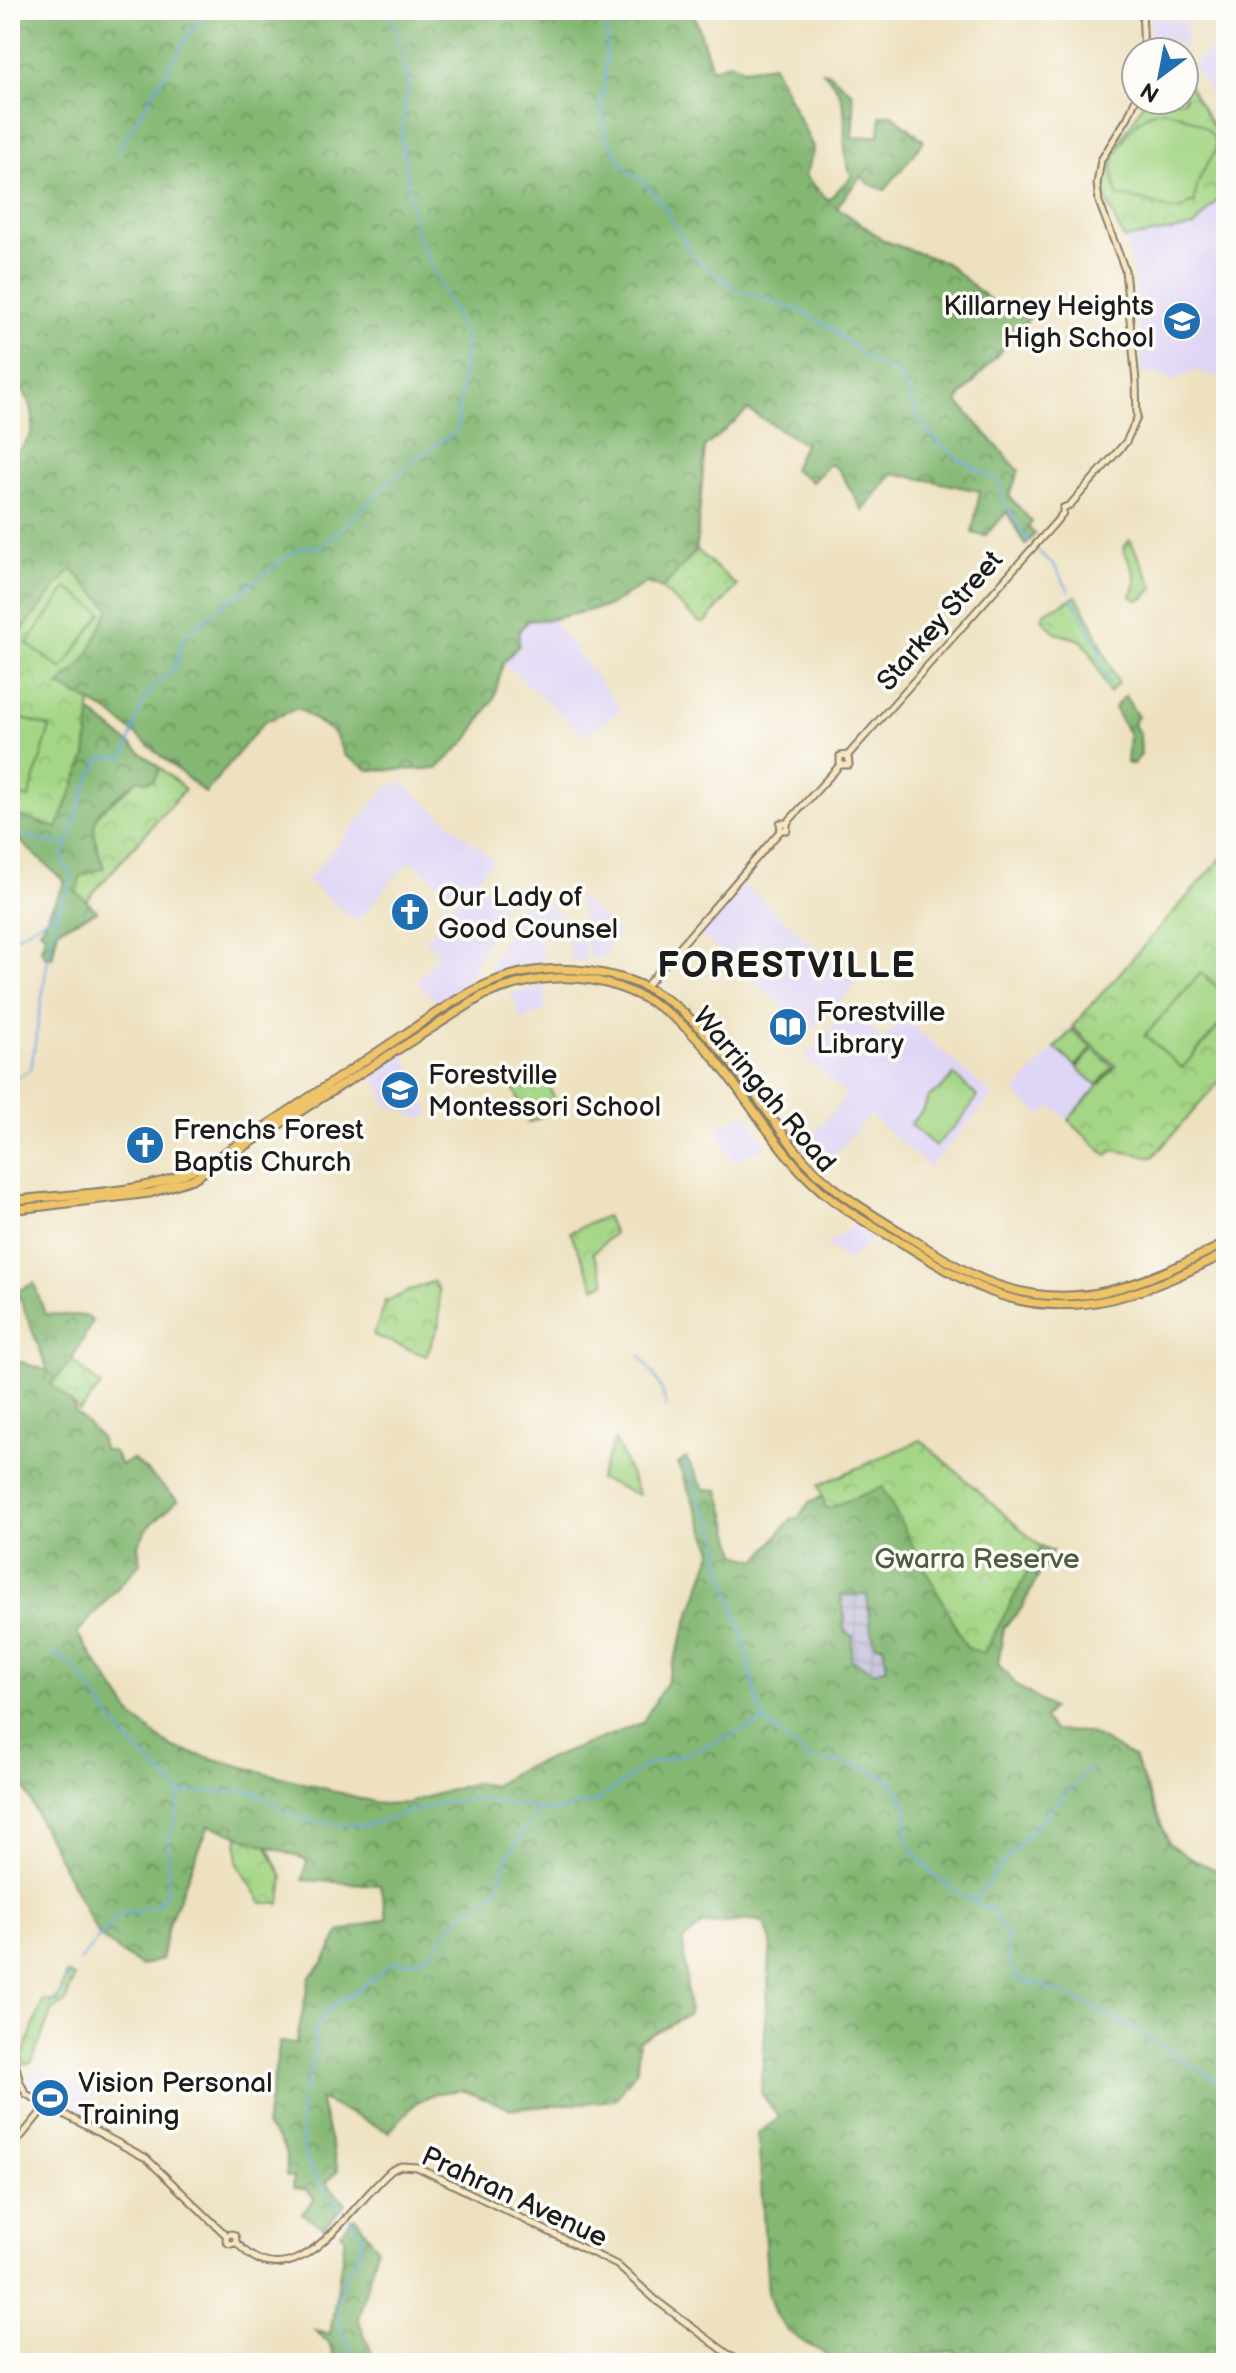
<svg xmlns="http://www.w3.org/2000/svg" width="1236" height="2373" font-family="'Balsamiq Sans',sans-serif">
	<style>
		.built { fill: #dfd5f5 }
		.industrial { fill: url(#industrial-grid) }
		.forest { fill: url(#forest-crowns); stroke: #506a47; stroke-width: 2; fill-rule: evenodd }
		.park { fill: url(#park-crowns); stroke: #607950; stroke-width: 2 }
		.pitch { fill: #a4d685; stroke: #607950; stroke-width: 2 }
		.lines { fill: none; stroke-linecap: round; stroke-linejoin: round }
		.stream { stroke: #6ea9df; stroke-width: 2 }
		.secondary-casing { stroke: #847e6e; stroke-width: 9 }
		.highway-casing { stroke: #847e6e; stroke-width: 11 }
		.secondary { stroke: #f9e7c3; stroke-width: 5 }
		.highway { stroke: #efc469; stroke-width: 7 }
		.labels { text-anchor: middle; stroke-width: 7; stroke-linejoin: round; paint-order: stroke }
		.poi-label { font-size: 28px; fill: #1c1c1c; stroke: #fdfcf7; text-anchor: start }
		.street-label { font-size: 28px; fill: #1c1c1c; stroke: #fdfcf7 }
		.park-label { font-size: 28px; fill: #4c5d41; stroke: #fdfcf7 }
		.district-label { font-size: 36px; font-weight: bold; letter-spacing: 2px; fill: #1c1c1c; stroke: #fdfcf7 }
	</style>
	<defs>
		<pattern id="industrial-grid" width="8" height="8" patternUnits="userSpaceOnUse" patternTransform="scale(2)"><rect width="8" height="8" fill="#c3c1db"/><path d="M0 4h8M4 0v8" fill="none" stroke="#a7a5bb"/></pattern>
		<pattern id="forest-crowns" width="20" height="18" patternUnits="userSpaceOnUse" patternTransform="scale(2)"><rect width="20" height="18" fill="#83b772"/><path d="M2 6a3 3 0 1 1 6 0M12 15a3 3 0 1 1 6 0" fill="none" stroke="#6a945d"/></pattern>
		<pattern id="park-crowns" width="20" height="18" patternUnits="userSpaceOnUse" patternTransform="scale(2)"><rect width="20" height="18" fill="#a4d685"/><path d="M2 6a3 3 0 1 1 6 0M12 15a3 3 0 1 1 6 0" fill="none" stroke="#8db772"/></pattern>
	</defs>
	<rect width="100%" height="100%" fill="#fdfcf7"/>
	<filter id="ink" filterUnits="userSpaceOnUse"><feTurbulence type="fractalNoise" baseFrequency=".0125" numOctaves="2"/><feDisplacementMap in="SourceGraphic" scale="16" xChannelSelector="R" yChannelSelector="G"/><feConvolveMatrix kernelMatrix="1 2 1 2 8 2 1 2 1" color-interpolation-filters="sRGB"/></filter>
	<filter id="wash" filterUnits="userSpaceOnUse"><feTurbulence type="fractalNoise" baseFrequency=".006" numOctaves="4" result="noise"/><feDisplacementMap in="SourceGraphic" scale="32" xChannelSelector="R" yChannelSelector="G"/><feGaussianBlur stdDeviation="1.8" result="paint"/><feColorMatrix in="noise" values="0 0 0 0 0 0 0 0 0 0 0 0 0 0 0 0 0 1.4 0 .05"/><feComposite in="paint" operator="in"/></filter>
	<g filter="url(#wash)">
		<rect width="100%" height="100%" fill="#ede1c0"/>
		<path class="built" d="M1150,16L1187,23L1184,50L1172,39L1151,35Z
			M1226,36V120L1193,65Z
			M1226,191V380L1195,370L1172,382L1163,376L1146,373L1143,371L1133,271L1124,239L1194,227Z
			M552,619L621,709L586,736L503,663L519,645V631L528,621Z
			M402,782L493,860L476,880L504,905L467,983L436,1003L417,981L440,953L425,939L458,900L411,860L356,922L307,880L387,788Z
			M529,885L559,914L567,932L581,928L586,959L572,962L566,932L541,938L543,961L494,973L489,968Z
			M744,885L857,983L811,1032L700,934Z
			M578,896L620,933L605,949L612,955L590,959Z
			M545,985V1010L522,1020L511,993Z
			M848,1009L883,1040L904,1017L993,1096L929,1167L870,1115L822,1168L802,1147L847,1095L805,1058Z
			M1072,1027L1116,1066L1068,1120L1051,1106L1041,1116L1015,1092Z
			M404,1053L431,1114L422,1118L388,1106L373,1074Z
			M745,1113L769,1145L733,1161L716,1129Z
			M853,1225L874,1238L848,1260L826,1246Z
			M48,2069L94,2095L83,2117L36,2092L29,2086L26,2080L27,2076Z"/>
		<path class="industrial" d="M841,1595H867L869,1617L882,1644L888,1667L874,1672L851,1659L848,1634L843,1626Z"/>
		<path class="forest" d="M10,10H693L712,69L731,62L743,69L773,65L814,149L805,176L828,200L852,176C837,150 852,119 839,92C836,85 829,78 823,72L829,73L852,93L854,111L852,138L879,135L881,115H893L924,141L885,190L869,184L861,176L837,207L885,241L946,263L998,307L1031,316L957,401L1019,471L1009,496L1032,522L1028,527L1035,534L1025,545L1007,512L985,536L972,533L980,491L893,473L863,511L839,470L830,464L812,482L793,469L804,444L748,410L705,447L696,553L683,596L646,583L609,606L552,619L528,621L519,631V645L503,663L494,698L468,739L437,769L369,770L344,755L335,734L298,708L264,722L205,793L109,712L59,686L86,659L71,570L10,645V459C16,452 28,443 31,434C37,414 29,394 14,382H10Z
			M1125,696L1138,717L1133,723L1140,735L1141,755L1133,764H1127L1129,735L1114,708Z
			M88,710L160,768L155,780L148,782L138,779L99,812L96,845L104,868L103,871L91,872L77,892L97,911L58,929L52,958H46L41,949L45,934L40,930L65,882L20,841L10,849V813L56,827L86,756Z
			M34,1283L45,1314L88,1316L92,1322L72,1360L81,1371L60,1381L76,1413L100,1437L103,1449L114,1452L120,1465L133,1459L178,1500L149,1526L138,1544L140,1563L77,1633L134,1718L173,1748L382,1804L407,1803L474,1783L494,1786L516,1771L642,1723L666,1683L713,1550L678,1464L686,1458L704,1489L719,1490L737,1554L758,1560L791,1519L798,1518L809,1502L897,1466L1025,1541L1052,1551L1021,1609L1004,1627L998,1664L1016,1685L1052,1708L1044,1719L1055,1731L1089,1732L1134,1758L1169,1843L1191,1859L1226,1874V2363H969L954,2351L878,2360L876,2363H842L805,2343L788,2331L775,2314L768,2293L758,2133L779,2118L761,2093L771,1941L764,1923L754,1920L702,1925L683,1941L689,2014L639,2041L637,2069L615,2100L511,2109L462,2090L436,2093L415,2103L389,2132L320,2099L338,2170L326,2183L346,2203L324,2228L302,2213L315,2199L307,2190L293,2188L294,2177L286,2176C289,2152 283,2141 265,2127L280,2042L296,2044L310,1976L323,1963L340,1932L387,1918L380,1885L303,1880L307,1860L268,1846L283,1878L244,1874L237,1862L238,1835L209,1825L169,1922L161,1960L140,1966L99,1936L39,1820L10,1755V1358L48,1371L17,1291ZM841,1595H867L871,1628L876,1645H883L887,1667L874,1672L851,1659L853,1636L848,1634L843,1626L845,1619Z
			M353,2218L357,2219L377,2248L358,2319L376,2363H337L329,2343L316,2331L330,2334L345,2238L340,2233Z"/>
		<path class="park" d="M1184,77L1214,128L1224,151L1226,191L1194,227L1124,239C1117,224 1108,208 1105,192C1099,157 1132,130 1144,100H1184Z
			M1130,540L1154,587L1144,598L1137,600L1131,596C1141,575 1130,566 1123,548Z
			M697,550L737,586L705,623H700L662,589Z
			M71,569L110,608L86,659L59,686L91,702L86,756L57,828L10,813V646Z
			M1076,596L1092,624L1118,683L1109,693L1090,651L1081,640L1056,633L1042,619L1044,613Z
			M160,768L185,789L86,901L77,892L81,876L104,868C82,806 99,819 138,779L148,782L154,780Z
			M1226,853V1074L1153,1157L1113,1150L1107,1156L1068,1120L1116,1066L1072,1027Z
			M544,1076L559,1109L528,1123L514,1089Z
			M606,1216L614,1233L593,1253L606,1282L595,1287L570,1232Z
			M433,1281L439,1290V1324L426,1356L373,1335L386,1303L384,1302Z
			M72,1360L101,1386L80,1411L51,1384Z
			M615,1439L639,1495L599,1479Z
			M921,1440L1041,1547L984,1653L967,1648L882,1487L826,1509L819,1485Z
			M238,1835L267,1846L283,1878L280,1904L262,1903L237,1862Z
			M66,1974L74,1977L65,2003L52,2010L32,2062L25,2064L22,2058L43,2000L57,2002Z"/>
		<path class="pitch" d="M1163,110C1180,114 1220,126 1215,150C1214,154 1211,158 1209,161C1200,176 1195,186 1195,203H1190C1176,218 1164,206 1149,202C1141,200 1125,197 1117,197C1117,186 1111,176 1113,165C1115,149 1132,125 1145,116C1150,112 1157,111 1163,110Z
			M67,588L102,613L62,669L27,644Z
			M11,715L50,727L29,798L10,792Z
			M1201,973L1226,995V1018L1182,1068L1145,1035Z
			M1072,1030L1092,1048L1076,1066L1055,1048Z
			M1093,1049L1113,1067L1097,1085L1077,1068Z
			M954,1075L978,1097L958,1123L935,1146L910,1124L924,1109L928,1097L941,1089Z"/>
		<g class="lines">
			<path class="stream" d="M608,10L605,79L601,110L607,138L623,166L643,181L662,203L693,256L736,289L807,313L833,330L861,354L903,379L920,421L929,433L957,458L997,480L1005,502L1028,541
				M116,153L197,22L227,10
				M1038,551L1054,565L1069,591
				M1072,598L1099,647L1100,661L1111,685
				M10,834L16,833L46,842L66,844
				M10,941C41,918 63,919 72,875L63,861L64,854L86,786L101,758L125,757L141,707L153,687L175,667L186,633L299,548L323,546L411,462L457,431L466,339L416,233L401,136L409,81L390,10
				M10,1083L31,1069L49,952L59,910
				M640,1356C652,1371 664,1388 666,1407
				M684,1463L704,1509L714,1523L720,1546V1561L743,1635L756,1697L764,1719
				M54,1654L73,1664L123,1735L181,1793L253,1791L297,1818L338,1824L368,1825L435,1804L471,1798L555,1811L597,1802L646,1765L692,1752L765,1721L810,1760L849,1763L865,1767L891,1781L907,1805L906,1833L912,1850L934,1875L964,1896L993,1911L1008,1937L1007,1957L1018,1979C1093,1998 1161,2046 1226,2087
				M974,1899L1027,1835L1090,1768
				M79,1961L118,1916L156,1906L167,1893L169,1840L181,1793
				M50,2005L60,1994L69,1973
				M303,2096L315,2050V2033L321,2017L335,2003L356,1992L392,1963L412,1962L430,1954L457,1919L489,1897L498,1886L507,1859L521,1835L541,1809
				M302,2103C293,2172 327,2187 363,2236C361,2253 353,2261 346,2276C329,2311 339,2332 359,2363"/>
		</g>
	</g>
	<g filter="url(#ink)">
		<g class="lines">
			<defs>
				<path id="secondary" d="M1142,10L1144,52
					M848,755L1054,524L1063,513V508L1070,505L1126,442L1137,418L1136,381L1125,270L1099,202L1097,184L1101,160L1128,117L1136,98
					M840,765H849L848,755
					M840,765V756L848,755
					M781,830L780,823H787
					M645,987L781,830H787V823L840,765
					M10,2043L20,2082L26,2094L146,2158L227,2236
					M10,2150L46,2106
					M226 2239a5 5 0 1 1 10 0a5 5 0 1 1-10 0Z
					M236,2242C294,2308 350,2205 392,2170L401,2166L417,2167L617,2265L657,2301L740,2363"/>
				<path id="highway" d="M10,1201C66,1193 131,1196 184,1174C218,1159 250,1136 281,1116C322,1089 364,1061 405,1034C438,1012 471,987 509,976C545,966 585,968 621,978C697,998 748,1088 794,1148C824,1186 864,1210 904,1234C930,1250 956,1268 984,1280C1075,1318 1145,1283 1226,1243
					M10,1210L150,1193L193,1179L484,995C523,979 567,972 609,984C706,1012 737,1101 800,1170C831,1204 870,1225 909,1247C935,1263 961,1280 989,1291C1075,1325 1150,1291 1226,1253"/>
			</defs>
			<use href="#secondary" class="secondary-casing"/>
			<use href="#highway" class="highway-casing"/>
			<use href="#secondary" class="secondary"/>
			<use href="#highway" class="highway"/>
		</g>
	</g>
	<defs>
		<symbol id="school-disc" viewBox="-11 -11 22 22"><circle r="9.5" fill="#1f6fb2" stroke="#fdfcf7"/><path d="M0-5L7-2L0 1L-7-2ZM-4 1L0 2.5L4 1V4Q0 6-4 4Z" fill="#fff"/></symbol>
		<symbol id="church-disc" viewBox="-11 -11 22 22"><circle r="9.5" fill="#1f6fb2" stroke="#fdfcf7"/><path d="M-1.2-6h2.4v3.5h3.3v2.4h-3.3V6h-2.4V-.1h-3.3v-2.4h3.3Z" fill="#fff"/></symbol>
		<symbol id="library-disc" viewBox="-11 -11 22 22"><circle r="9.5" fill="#1f6fb2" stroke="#fdfcf7"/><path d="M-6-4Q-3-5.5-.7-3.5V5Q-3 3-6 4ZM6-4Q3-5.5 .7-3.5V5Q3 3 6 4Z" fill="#fff"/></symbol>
		<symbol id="stadium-disc" viewBox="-11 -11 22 22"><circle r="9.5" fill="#1f6fb2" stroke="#fdfcf7"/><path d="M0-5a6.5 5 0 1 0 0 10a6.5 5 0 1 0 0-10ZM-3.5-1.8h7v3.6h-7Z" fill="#fff"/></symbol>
	</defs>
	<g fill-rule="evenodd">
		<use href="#school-disc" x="1160" y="299" width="44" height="44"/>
		<use href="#church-disc" x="388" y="890" width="44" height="44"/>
		<use href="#library-disc" x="766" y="1005" width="44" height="44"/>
		<use href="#school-disc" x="378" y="1068" width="44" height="44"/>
		<use href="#church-disc" x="123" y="1123" width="44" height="44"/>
		<use href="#stadium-disc" x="28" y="2076" width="44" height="44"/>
	</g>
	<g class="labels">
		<g class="poi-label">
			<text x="1154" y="315" text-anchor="end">Killarney Heights<tspan x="1154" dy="32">High School</tspan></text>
			<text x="438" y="906">Our Lady of<tspan x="438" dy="32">Good Counsel</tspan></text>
			<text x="816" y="1021">Forestville<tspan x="816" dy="32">Library</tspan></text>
			<text x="428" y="1084">Forestville<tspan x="428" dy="32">Montessori School</tspan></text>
			<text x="173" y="1139">Frenchs Forest<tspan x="173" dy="32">Baptis Church</tspan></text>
			<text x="78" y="2092">Vision Personal<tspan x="78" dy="32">Training</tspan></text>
		</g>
		<g class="street-label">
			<text transform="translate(939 620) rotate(-49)" y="10">Starkey Street</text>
			<text transform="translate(765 1089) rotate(50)" y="10">Warringah Road</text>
			<text transform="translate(515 2196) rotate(25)" y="10">Prahran Avenue</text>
		</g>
		<g class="park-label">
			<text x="977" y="1568">Gwarra Reserve</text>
		</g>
		<g class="district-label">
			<text x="787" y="977">FORESTVILLE</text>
		</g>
	</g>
	<rect width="1236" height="2373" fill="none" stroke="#fdfcf7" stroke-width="40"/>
	<g transform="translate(1160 76) rotate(212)"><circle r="38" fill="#fdfcf7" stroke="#a3a29f" stroke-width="2"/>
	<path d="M0-6L14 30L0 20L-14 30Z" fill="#1f6fb2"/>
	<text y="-12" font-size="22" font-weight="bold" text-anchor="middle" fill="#1c1c1c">N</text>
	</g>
</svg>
